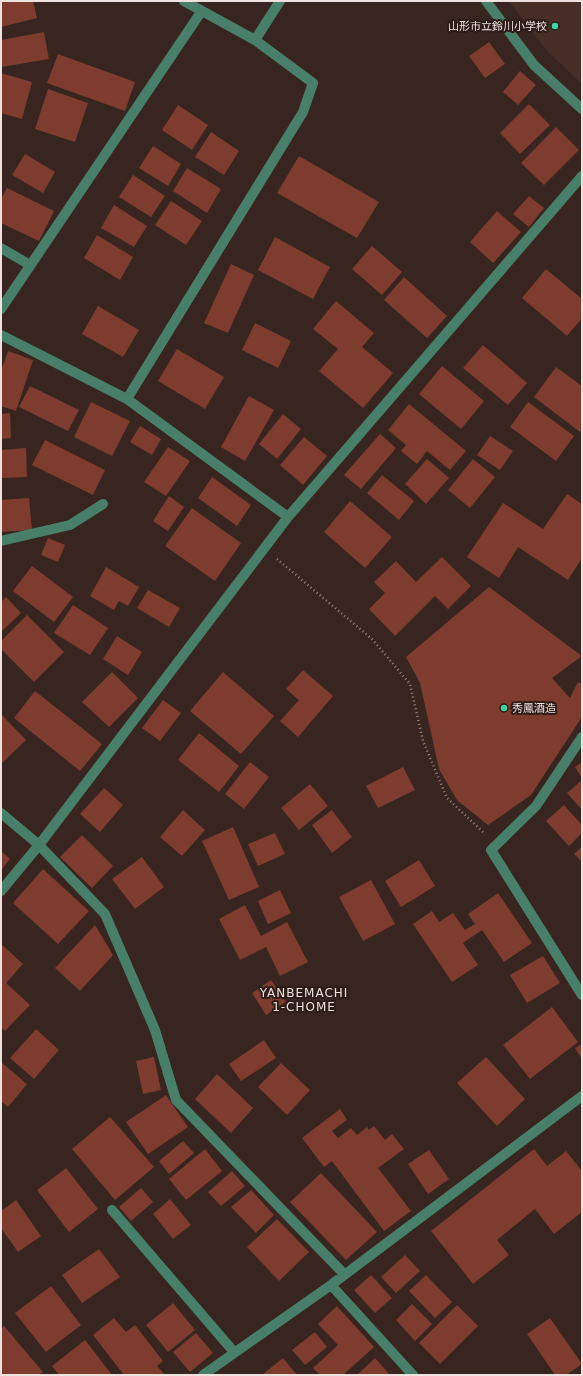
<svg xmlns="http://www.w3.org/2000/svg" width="583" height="1376" font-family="'DejaVu Sans','Noto Sans JP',sans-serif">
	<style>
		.built { fill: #472f28 }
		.building { fill: #7d3c2d }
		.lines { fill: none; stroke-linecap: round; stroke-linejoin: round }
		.path { stroke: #978783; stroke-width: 2.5; stroke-dasharray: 1 3; stroke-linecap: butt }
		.minor { stroke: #477f6a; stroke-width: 10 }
		.poi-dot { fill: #3ad4a5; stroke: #2e1c17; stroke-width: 1.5 }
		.labels { text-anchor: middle; stroke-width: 4; stroke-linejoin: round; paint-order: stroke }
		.poi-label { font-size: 11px; fill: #eee1de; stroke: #2e1c17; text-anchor: end }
		.neighbourhood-label { font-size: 12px; letter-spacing: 1px; fill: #eee1de; stroke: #2e1c17 }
	</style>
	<rect width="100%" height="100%" fill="#382520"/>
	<path class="built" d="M509,1H582V84L548,52Z"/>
	<path class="building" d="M1,1H33L37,18L1,27Z
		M44,32L49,59L1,67V40Z
		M489,42L505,64L485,78L469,56Z
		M58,54L135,82L125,111L47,83Z
		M520,71L536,85L518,105L503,92Z
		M1,73L32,82L22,119L1,113Z
		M48,89L88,103L75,142L35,129Z
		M529,104L550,125L520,154L500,133Z
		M178,105L208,125L192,150L162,130Z
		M556,127L579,150L544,185L521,163Z
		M211,132L239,151L224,175L195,157Z
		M153,146L181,164L168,186L139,168Z
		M25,154L55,172L43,193L12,175Z
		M299,156L379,202L357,238L277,193Z
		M187,168L221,189L207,213L173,191Z
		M133,175L165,196L151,217L119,197Z
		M7,188L54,211L39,241L1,223V199Z
		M529,196L544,208L529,227L513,214Z
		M171,201L202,221L186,245L155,225Z
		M114,205L147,226L134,247L101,228Z
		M497,211L521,232L493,263L470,242Z
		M97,235L133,257L120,280L84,258Z
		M275,237L330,267L313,299L258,270Z
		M372,246L402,272L382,295L352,269Z
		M231,264L254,275L228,333L204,323Z
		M546,269L582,299V318L567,336L522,298Z
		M404,277L447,316L427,338L384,300Z
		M336,301L374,333L362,347L393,373L363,408L319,371L338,349L313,329Z
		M98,306L139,330L123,357L82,334Z
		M255,323L291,341L278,368L242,350Z
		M483,345L527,383L508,405L463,368Z
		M177,349L224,377L205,409L158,381Z
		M8,351L33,360L16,411L1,406V371Z
		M442,366L484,401L461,429L419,394Z
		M556,367L582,386V429L580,432L534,397Z
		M30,386L79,410L68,431L19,407Z
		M249,396L274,410L245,461L221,447Z
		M91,402L130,421L112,456L74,437Z
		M528,402L574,436L556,461L510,427Z
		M409,404L466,451L450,470L427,451L417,464L401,451L406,445L388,430Z
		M10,413L11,438L1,439V414Z
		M283,414L301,429L277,459L259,444Z
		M140,426L161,439L152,455L130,442Z
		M380,434L396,448L361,489L344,475Z
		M490,436L513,451L500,470L477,455Z
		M304,437L327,456L303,485L280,465Z
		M45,440L105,470L93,495L32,465Z
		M168,447L190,461L166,496L144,482Z
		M26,448L27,477L1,478V450Z
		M427,459L449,478L426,504L405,484Z
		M473,459L495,477L470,508L448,490Z
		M382,475L414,501L399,520L367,493Z
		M212,477L251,505L237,526L198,498Z
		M567,494L582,504V558L568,580L518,547L499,578L467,557L503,503L543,529Z
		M169,496L184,507L168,531L153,521Z
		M29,498L32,530L1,532V500Z
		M350,501L392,537L365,568L324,532Z
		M192,508L241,543L215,581L165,546Z
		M48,538L65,545L58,562L41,555Z
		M442,557L471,586L448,609L435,596L395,636L369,609L385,593L374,582L396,561L416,582Z
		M32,566L73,597L54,622L13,591Z
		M106,567L139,587L128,606L119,601L114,610L90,596Z
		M489,587L582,656L552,678L570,698L578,682L582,684V717L531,795L488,825L457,800L439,769L420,683L406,657Z
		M148,590L180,608L169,627L137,608Z
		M6,597L21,613L1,632V602Z
		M73,605L108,628L90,655L54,633Z
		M27,615L64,652L34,682L1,649V641Z
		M117,636L142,652L128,675L103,659Z
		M303,670L333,696L298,737L280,721L299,700L286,689Z
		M112,672L138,698L109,727L82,702Z
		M223,672L274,716L241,754L190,711Z
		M35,691L102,744L80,771L14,718Z
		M163,700L181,713L160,741L142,728Z
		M1,714L26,740L1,764Z
		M199,733L239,766L219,792L178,760Z
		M250,762L269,777L244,809L225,794Z
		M582,762V778L575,767Z
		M403,767L415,790L378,808L366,786Z
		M582,780V810L567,793Z
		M310,784L328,806L299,830L281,808Z
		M104,788L123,805L100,832L80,814Z
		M564,805L582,825V833L569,846L546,821Z
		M183,810L205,830L182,856L160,837Z
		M332,810L352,837L332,853L312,825Z
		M233,827L259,887L229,900L202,841Z
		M275,833L285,854L258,866L248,844Z
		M82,835L113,866L92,888L60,857Z
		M582,847V862L574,854Z
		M1,851L10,859L1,870Z
		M142,857L164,887L135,909L112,879Z
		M419,860L435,886L401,907L385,881Z
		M43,869L89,911L58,944L13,903Z
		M371,880L395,924L363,941L339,897Z
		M280,890L291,913L268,924L258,901Z
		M498,893L532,943L504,962L482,930L463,943L478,965L452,982L413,924L432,911L439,922L453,913L465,930L475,924L468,914Z
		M245,905L261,936L287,922L308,962L280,976L266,947L240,960L219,919Z
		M95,925L113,955L80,991L55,968Z
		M1,944L23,964L6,983L30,1005L5,1031L1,1027Z
		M543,956L560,983L527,1003L510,975Z
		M271,980L286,1002L266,1015L252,993Z
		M552,1007L578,1042L530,1079L503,1045Z
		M36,1029L59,1050L34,1079L10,1058Z
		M264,1040L276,1058L241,1081L229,1064Z
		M582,1044V1059L575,1048Z
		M154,1057L161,1090L143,1094L136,1061Z
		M486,1057L525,1099L497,1126L457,1083Z
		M1,1062L27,1084L8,1107L1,1101Z
		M281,1063L310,1090L287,1115L258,1087Z
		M217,1074L253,1108L231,1133L195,1099Z
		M166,1095L188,1127L148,1154L126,1122Z
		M340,1109L347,1120L332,1131L338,1138L351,1128L357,1135L367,1127L369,1130L374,1126L385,1140L392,1134L404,1149L378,1168L411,1211L384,1231L332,1161L324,1167L302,1138Z
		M110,1117L154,1167L115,1200L72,1149Z
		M183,1141L194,1153L169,1174L159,1161Z
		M205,1149L222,1171L186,1200L169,1179Z
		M534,1149L547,1166L566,1151L582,1171V1212L554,1234L535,1209L497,1240L509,1255L473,1284L431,1231Z
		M429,1150L449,1179L428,1194L408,1164Z
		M66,1168L98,1209L69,1232L37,1190Z
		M232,1171L245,1186L221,1206L208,1192Z
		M321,1173L377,1232L346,1260L290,1202Z
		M141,1188L153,1202L131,1221L119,1207Z
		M251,1190L274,1215L256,1233L231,1207Z
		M170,1199L191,1225L173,1239L153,1214Z
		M16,1200L41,1236L18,1252L1,1228V1211Z
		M277,1219L309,1252L279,1281L247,1247Z
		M99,1249L120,1277L82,1303L62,1275Z
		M405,1255L420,1271L396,1293L381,1277Z
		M371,1275L392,1298L375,1313L354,1290Z
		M426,1275L452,1302L435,1318L409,1291Z
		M51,1286L81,1325L46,1352L15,1313Z
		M173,1303L195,1330L168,1352L146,1325Z
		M412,1304L432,1324L415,1341L396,1320Z
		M457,1305L478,1326L440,1364L419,1343Z
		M337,1306L374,1347L343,1375H320L313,1368L338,1345L318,1324Z
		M114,1318L126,1332L135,1325L163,1361L157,1366L165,1375H124L93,1335Z
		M550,1318L582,1364L566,1375H555L527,1334Z
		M4,1326L43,1372L39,1375H1V1329Z
		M315,1332L327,1347L305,1365L292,1350Z
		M196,1333L213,1353L190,1372L173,1352Z
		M85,1340L112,1375H59L52,1366Z
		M283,1358L297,1375H262Z
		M375,1358L390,1375H357Z"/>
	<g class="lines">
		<path class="path" d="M277,559L372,639L410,684L423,741L447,798L484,833"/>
		<path class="minor" d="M486,1L534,65L582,109
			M255,40L280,1
			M1,248L30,265
			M1,309L201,12
			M1,335L127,399L288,517
			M127,399L303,112L313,83L255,40L184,1
			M1,541L70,525L103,504
			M582,737L536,806L491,850L582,995
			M1,813L39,845L105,914L155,1030L176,1100L344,1274
			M1,891L39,845L288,517L582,176
			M112,1210L234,1352
			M331,1285L413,1375
			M203,1375L331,1285L582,1096"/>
	</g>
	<g class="poi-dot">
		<circle cx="555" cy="26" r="4"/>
		<circle cx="504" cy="708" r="4"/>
	</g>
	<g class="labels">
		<g class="poi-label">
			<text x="547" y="30">山形市立鈴川小学校</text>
			<text x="512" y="712" text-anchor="start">秀鳳酒造</text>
		</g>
		<g class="neighbourhood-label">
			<text x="304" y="997">YANBEMACHI<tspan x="304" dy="14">1-CHOME</tspan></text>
		</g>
	</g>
	<rect width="583" height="1376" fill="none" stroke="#eee1de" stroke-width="4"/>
</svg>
